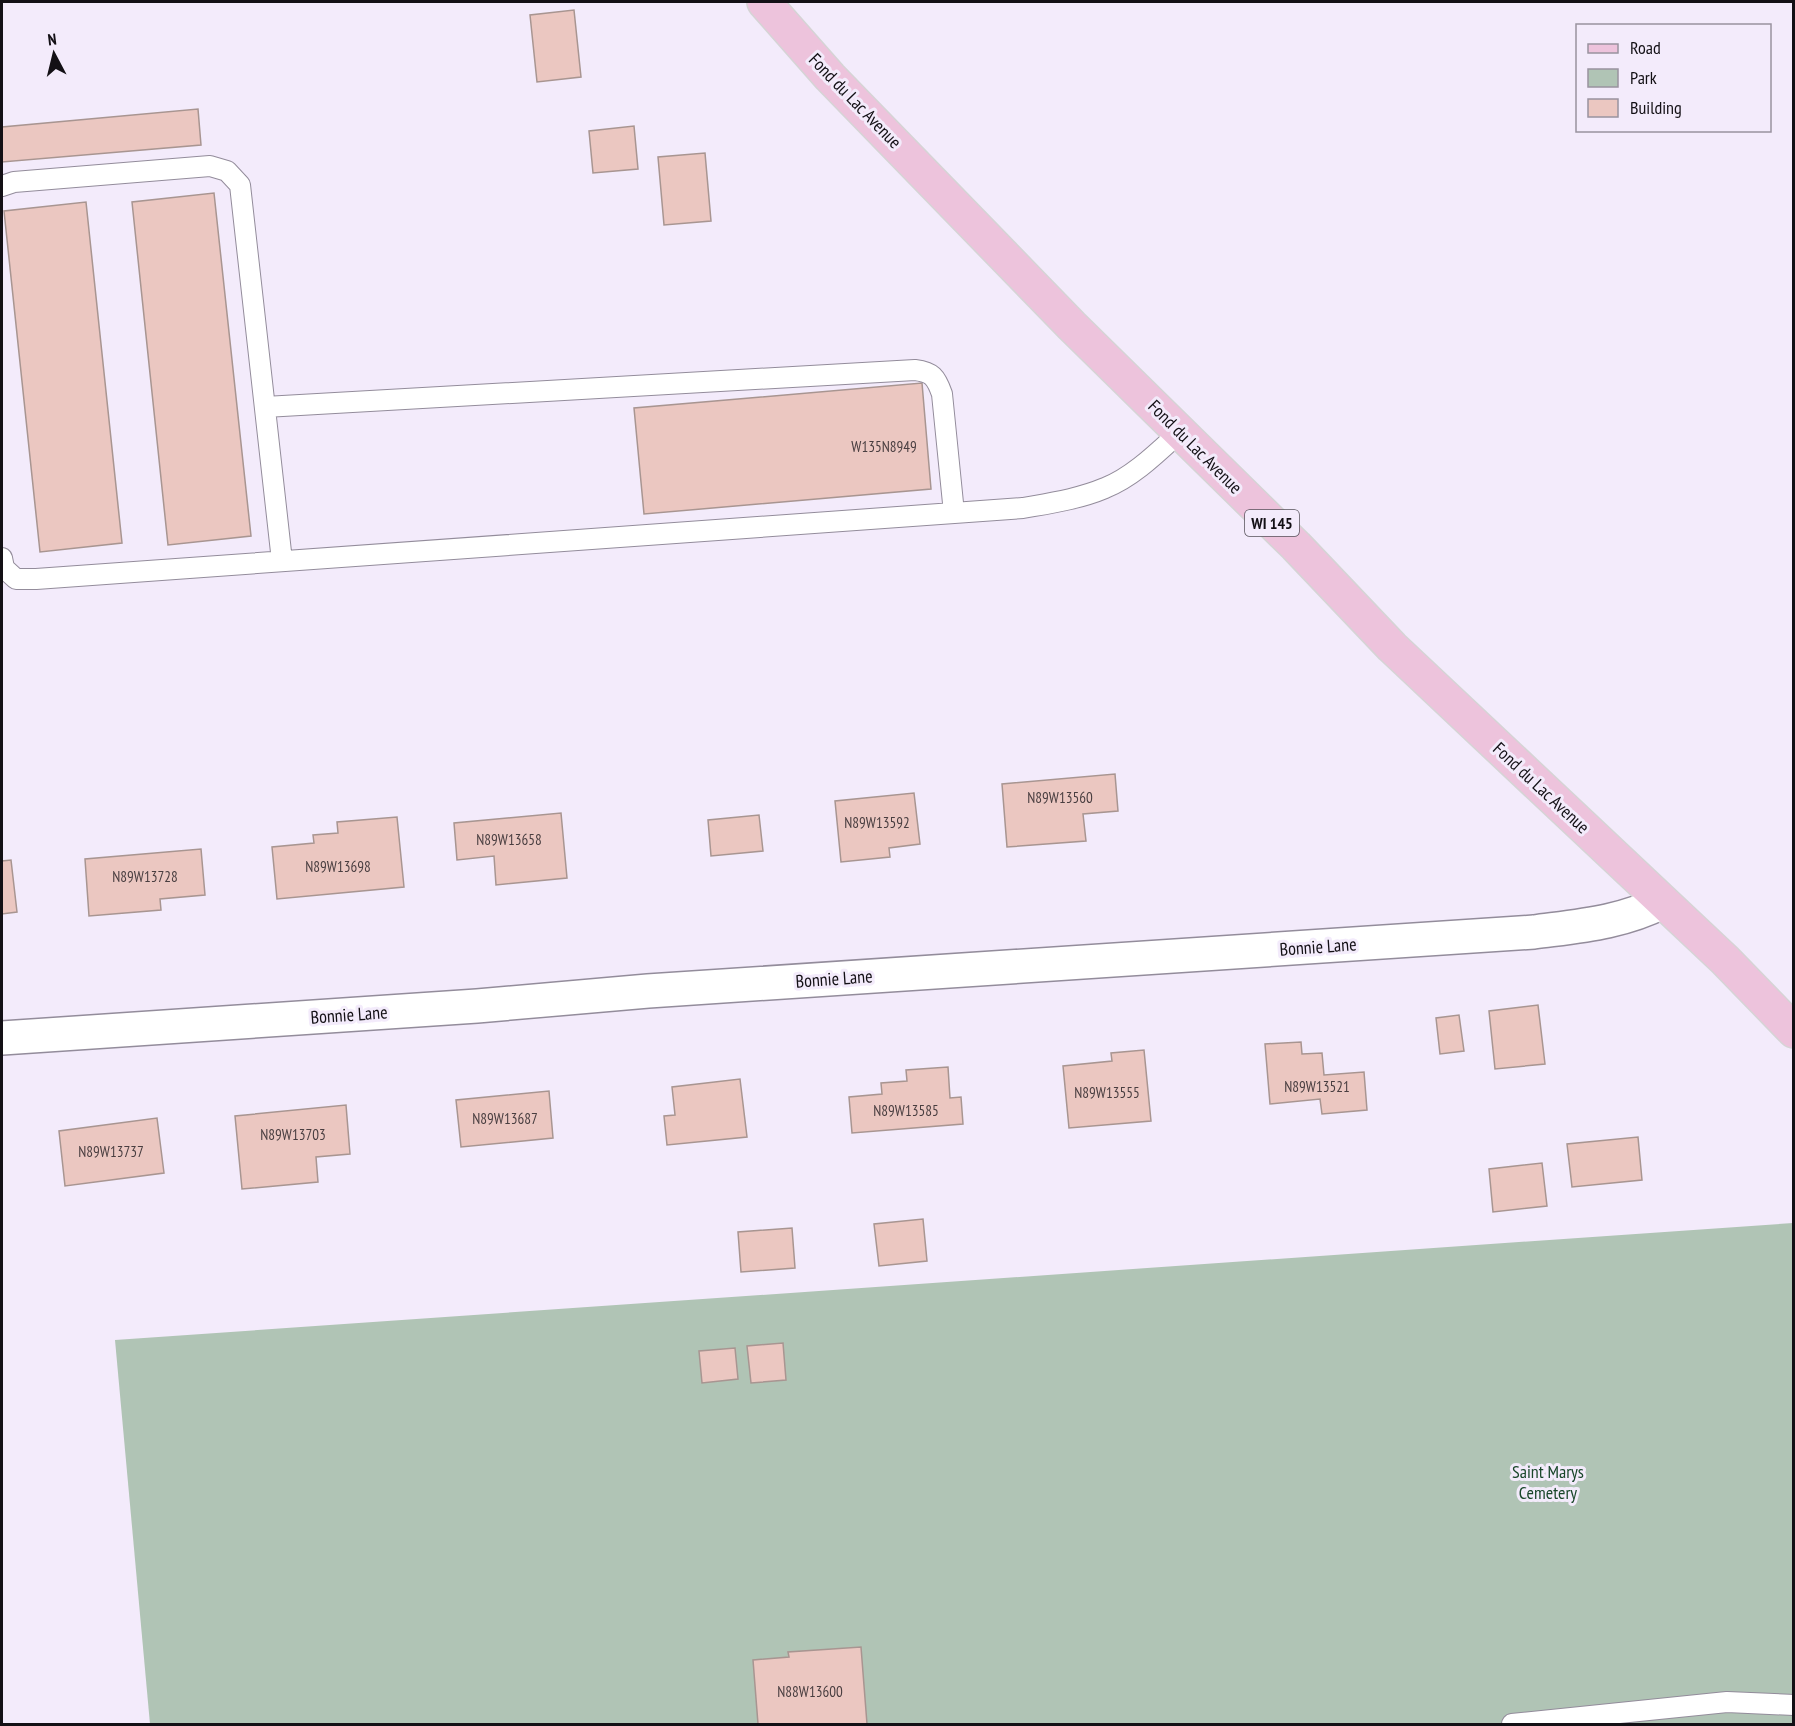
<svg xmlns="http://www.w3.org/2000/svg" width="1795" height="1726" font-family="'PT Sans Narrow',sans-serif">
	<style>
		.green { fill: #b0c4b5 }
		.building { fill: #ebc7c1; stroke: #a89591; stroke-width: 1.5 }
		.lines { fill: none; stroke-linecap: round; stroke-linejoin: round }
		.service-casing { stroke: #938c9b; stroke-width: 22 }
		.minor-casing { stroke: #938c9b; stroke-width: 36 }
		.primary-casing { stroke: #d5d4d5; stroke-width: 36 }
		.service { stroke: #fff; stroke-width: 20 }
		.minor { stroke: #fff; stroke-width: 33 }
		.primary { stroke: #edc3dc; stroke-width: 33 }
		.labels { text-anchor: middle; stroke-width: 6; stroke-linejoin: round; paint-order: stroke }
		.number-label { font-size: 15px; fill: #493e40 }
		.shield { fill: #f3ebfb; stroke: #56525a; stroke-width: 1.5 }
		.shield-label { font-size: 16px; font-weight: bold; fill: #131015 }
		.street-label { font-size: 18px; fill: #131015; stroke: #f3ebfb }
		.park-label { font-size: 18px; fill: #19472a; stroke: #f3ebfb }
	</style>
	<rect width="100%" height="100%" fill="#f3ebfb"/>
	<path class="green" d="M1793,1223V1724H150L115,1340Z"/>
	<path class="building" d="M574,10L581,77L537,82L530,15Z
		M198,109L201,145L2,162V127Z
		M634,126L638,169L593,173L589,131Z
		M705,153L711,221L664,225L658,157Z
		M214,193L251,536L168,545L132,202Z
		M86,202L122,543L40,552L4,211Z
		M922,383L931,489L644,514L634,408Z
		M1115,774L1118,811L1083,814L1086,841L1007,847L1002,784Z
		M914,793L920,844L889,848L890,857L841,862L835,801Z
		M561,813L567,878L496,885L494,856L457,860L454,823Z
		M759,815L763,851L711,856L708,820Z
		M397,817L404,887L277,899L272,847L314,843L313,835L338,833L337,822Z
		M201,849L205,895L160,899L161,910L89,916L85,859Z
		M11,860L17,912L2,914V861Z
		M1538,1005L1545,1064L1495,1069L1489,1011Z
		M1459,1015L1464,1051L1440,1054L1436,1018Z
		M1301,1042L1302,1054L1322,1053L1324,1075L1364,1072L1367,1110L1322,1114L1320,1099L1270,1104L1265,1044Z
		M1144,1050L1151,1121L1069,1128L1063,1066L1112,1061L1111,1053Z
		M948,1067L950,1098L961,1097L963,1124L852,1133L849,1097L882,1094L881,1083L907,1081L906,1070Z
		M740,1079L747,1137L667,1145L664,1116L675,1115L672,1087Z
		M549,1091L553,1138L461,1147L456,1100Z
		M346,1105L350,1154L316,1157L318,1182L242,1189L235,1116Z
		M157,1118L164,1173L65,1186L59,1131Z
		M1638,1137L1642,1180L1572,1187L1567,1144Z
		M1542,1163L1547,1206L1493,1212L1489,1169Z
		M923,1219L927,1261L879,1266L874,1224Z
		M792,1228L795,1268L741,1272L738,1232Z
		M783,1343L786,1380L751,1383L747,1346Z
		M735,1348L738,1379L702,1383L699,1351Z
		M861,1647L867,1724H758L753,1660L789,1657L788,1652Z"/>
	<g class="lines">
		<defs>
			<path id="service" d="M2,186L14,182L210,166L227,171L240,185L282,561
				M265,407L915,370C932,372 936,377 942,394L954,513
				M2,558L4,568L16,579H36L1023,508C1051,503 1079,499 1105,488C1133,477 1158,452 1180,432
				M1512,1724L1727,1702L1794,1705"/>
			<path id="minor" d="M2,1038L477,1006L648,991L1534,932C1578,926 1621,923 1662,902"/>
			<path id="primary" d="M764,2L830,77L1072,326L1296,546L1392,647L1725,960L1794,1031"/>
		</defs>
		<use href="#service" class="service-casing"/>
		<use href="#minor" class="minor-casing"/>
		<use href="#primary" class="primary-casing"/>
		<use href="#service" class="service"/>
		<use href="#minor" class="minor"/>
		<use href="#primary" class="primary"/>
	</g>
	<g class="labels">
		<g class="number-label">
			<text x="884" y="452">W135N8949</text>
			<text x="1060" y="803">N89W13560</text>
			<text x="877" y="828">N89W13592</text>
			<text x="509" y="845">N89W13658</text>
			<text x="338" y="872">N89W13698</text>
			<text x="145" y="882">N89W13728</text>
			<text x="1317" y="1092">N89W13521</text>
			<text x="1107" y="1098">N89W13555</text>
			<text x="906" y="1116">N89W13585</text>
			<text x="505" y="1124">N89W13687</text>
			<text x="293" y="1140">N89W13703</text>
			<text x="111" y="1157">N89W13737</text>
			<text x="810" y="1697">N88W13600</text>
		</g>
		<rect class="shield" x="1245" y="510" width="54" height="26" rx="4.5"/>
		<g class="shield-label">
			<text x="1272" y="529">WI 145</text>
		</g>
		<g class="street-label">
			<text transform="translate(855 101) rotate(46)" y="6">Fond du Lac Avenue</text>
			<text transform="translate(1195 447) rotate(45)" y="6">Fond du Lac Avenue</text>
			<text transform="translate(1541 788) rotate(43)" y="6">Fond du Lac Avenue</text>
			<text transform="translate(1318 947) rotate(-4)" y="6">Bonnie Lane</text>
			<text transform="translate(834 979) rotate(-4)" y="6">Bonnie Lane</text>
			<text transform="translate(349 1015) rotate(-4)" y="6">Bonnie Lane</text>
		</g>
		<g class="park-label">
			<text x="1548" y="1478">Saint Marys<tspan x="1548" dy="21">Cemetery</tspan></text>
		</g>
	</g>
	<rect width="1795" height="1726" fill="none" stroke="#131015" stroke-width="6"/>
	<rect x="1576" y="24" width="195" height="108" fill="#f3ebfb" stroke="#99939f" stroke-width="1.5"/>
	<rect x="1588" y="44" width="30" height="9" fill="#edc3dc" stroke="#99939f" stroke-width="1.5"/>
	<text x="1630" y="54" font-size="18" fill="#131015">Road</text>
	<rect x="1588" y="69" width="30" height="18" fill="#b0c4b5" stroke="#99939f" stroke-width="1.5"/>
	<text x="1630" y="84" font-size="18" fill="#131015">Park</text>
	<rect x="1588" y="99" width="30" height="18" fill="#ebc7c1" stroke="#99939f" stroke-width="1.5"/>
	<text x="1630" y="114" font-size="18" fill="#131015">Building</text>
	<g transform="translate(54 54) rotate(353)" stroke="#f3ebfb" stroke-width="4.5" paint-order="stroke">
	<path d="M0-4.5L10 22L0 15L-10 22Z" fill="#131015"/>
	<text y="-9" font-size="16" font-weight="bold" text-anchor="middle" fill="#131015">N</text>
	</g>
</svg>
